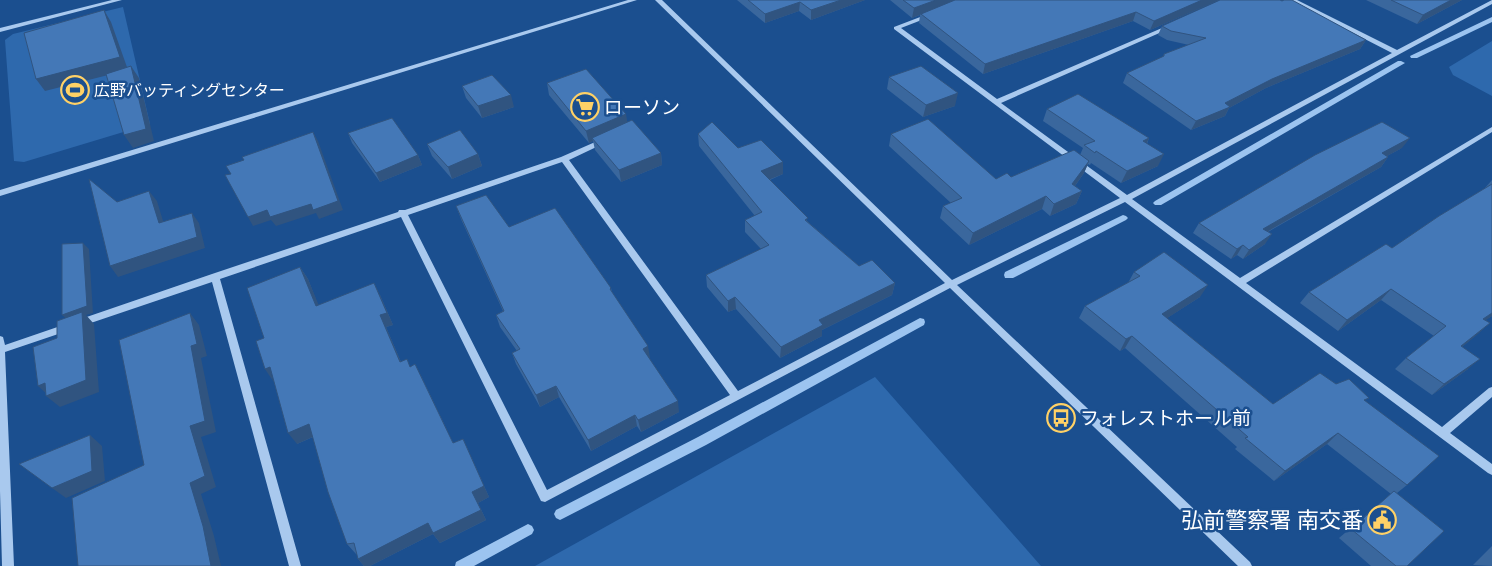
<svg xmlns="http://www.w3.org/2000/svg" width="1492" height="566" font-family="'Space Grotesk','Noto Sans JP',sans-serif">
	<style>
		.green { fill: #2e69ad }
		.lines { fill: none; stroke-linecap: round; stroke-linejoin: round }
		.stream { fill: #9cc4f0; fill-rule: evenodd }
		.minor { fill: #a9c9ee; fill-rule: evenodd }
		.wall { fill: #3a679d }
		.shaded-wall { fill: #305480 }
		.building { fill: #4478b7; stroke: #305480 }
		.labels { text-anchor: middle; stroke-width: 5; stroke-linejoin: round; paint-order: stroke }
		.far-poi-label { font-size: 16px; fill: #fff; stroke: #1b4f8f; text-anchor: start }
		.poi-label { font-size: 19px; fill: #fff; stroke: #1b4f8f; text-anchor: start }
		.near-poi-label { font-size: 22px; fill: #fff; stroke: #1b4f8f; text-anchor: end }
	</style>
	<rect width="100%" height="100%" fill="#1b4f8f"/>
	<path class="green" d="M123,7L150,124L24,162L14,161L5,40L13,34Z
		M1492,41V96L1453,75L1449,67Z
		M875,377L1041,566H535Z"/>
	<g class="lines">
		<path class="stream" d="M1492,17V22L1417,58H1411L1410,56Z
			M1398,61H1401L1405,63L1161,205H1155L1153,203L1155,201Z
			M1123,215L1126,216L1128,218L1126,220L1013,278H1005L1004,275L1005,272Z
			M920,318L924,319L925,322L924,325L706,445L564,518L560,520L556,518L554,514L556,510L698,437Z
			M528,524L532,526L534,530L532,534L474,566H455L456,562Z"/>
		<path class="minor" d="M112,0H122L0,32V28Z
			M628,0H637L0,196V190Z
			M655,0H662L952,280L1120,198L894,29V27L928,14H932V16L901,28L997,99L1169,25H1173V27L1001,103L1127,195L1392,53L1289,0H1297L1397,50L1492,0V4L1132,199L1240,278L1492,127V132L1246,283L1442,427L1489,388L1492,387V397L1450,433L1492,464V475L1488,473L1125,202L957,285L1250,562L1252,566H1238L950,288L545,502L541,501L401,217L220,279L301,566H289L212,282L5,352L14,566H2L0,491V336L3,337L5,345L212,274L398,212L399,210H405L561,157L602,139H605L609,141L569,160L738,391L945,283ZM562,162L730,395L547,490L408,215Z"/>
	</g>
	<path class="wall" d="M737,0H865L811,20L799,11L765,23Z
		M890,0H1219L1150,30L1133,21L983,74L919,23L920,15L912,18Z
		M1366,0H1462L1417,24Z
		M1162,26L1366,40L1360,49L1266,88L1229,108L1225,116L1191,130L1123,83L1127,73L1163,57L1164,54L1189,45L1167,40L1158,35Z
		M889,77L955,106L923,117L887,89Z
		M547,83L627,123L661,153L662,165L621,182L595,150L593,141L589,143L549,95Z
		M462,86L514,107L482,118L466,98Z
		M1047,109L1149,138L1147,144L1158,166L1121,183L1091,163L1090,165L1088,164L1084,173L1075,186L1082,191L1076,204L1050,216L1042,209L969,245L940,218L943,206L951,203L889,146L891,134L996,179L1011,177L1080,155L1083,148L1043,121Z
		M348,133L418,155L422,165L380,182L352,143Z
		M698,134L738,148L783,174L770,180L808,222L859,266L895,283L892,295L822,330V336L780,358L736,309L728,312L707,287L706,275L761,249L745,232V220L755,216L699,146Z
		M427,144L478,154L482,166L452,179L432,156Z
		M1402,148L1387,156L1388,157L1381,167L1268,232L1265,244L1243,259L1237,255L1231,259L1193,233L1199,223Z
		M1492,180V316L1485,320L1490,323L1462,347L1468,369L1432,395L1395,369L1406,358L1434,336L1381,300L1338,331L1300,303L1309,292L1392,248L1484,189Z
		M456,206L509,227L611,288L612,292L650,358L649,359L679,412L641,432L637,426L591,451L559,397L540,407L516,364L512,353L517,351L500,327L496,315L503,311L461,219Z
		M300,267L308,279L318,305L380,295L393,325L386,327L401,362L411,367L421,376L453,443L463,439L468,450L489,497L478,503L486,520L440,543L433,534L370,566H364L358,559L357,554H356L347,544L313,437L297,444Z
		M1134,272L1200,297L1167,318L1273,404L1336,384L1365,401L1407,485L1397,493L1407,566H1371L1339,538L1391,494L1327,444L1274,481L1235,449L1237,447L1125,348L1120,351L1079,318L1085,306L1128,283Z
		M1492,546V566L1473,565Z"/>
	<path class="shaded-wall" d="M841,0H865L811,20V10Z
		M936,0H957L912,18L914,8Z
		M1202,0H1219L1150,30L1154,21Z
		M1451,0H1462L1417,24L1423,15Z
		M800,2L799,11L765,23V14Z
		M104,10L111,22L128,70L45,91L36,79Z
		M1136,12L1133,21L983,74L985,64Z
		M1366,40L1360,49L1266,88L1229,108L1225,116L1191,130L1196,121L1225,103L1272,79Z
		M131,66L139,78L154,141L133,148L124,135Z
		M958,93L955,106L923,117L926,105Z
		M511,95L514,107L482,118L478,106Z
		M626,114L628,126L592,138L593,141L589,143L586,131Z
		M313,132L318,141L343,210L319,219L316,213L276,226L271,220L253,226L248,217Z
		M1149,138L1143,151V141Z
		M1410,138L1402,148L1374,163L1382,153Z
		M661,153L662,165L621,182L619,170Z
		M478,154L482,166L452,179L448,167Z
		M1164,154L1158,166L1121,183L1127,171Z
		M418,155L422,165L380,182L376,173Z
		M1388,157L1381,167L1256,238L1263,229Z
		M1089,161L1084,173L1067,197L1072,184Z
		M783,162V174L761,183V171Z
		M149,191L157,201L167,234L159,223Z
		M1082,191L1076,204L1050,216L1054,204Z
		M1046,196L1042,209L969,245L973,233Z
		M192,213L199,223L205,248L118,277L110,266Z
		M1272,234L1265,244L1243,259L1249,250Z
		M83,243L89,249L93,313L86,315L94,324L99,392L60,407L46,396L48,395L38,386L69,321L62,315Z
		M1243,245L1237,255L1231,259L1237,249Z
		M300,267L308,279L324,318L316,306Z
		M374,283L380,295L393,325L386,327L406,374L400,362L380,315Z
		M895,283L892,295L822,330V336L780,358L781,347L819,320Z
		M1208,285L1200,297L1155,326L1162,314Z
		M1391,289L1381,300L1338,331L1347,320Z
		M735,297L736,309L728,312V301Z
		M190,313L199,325L207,356L201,358L216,432L201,437L216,487L201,494L214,536L221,566H211L190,483L191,346Z
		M1492,313V316L1471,330L1483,319Z
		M1490,323L1478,334L1450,357L1461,346Z
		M1132,336L1125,348L1120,351L1126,339Z
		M648,346L650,358L645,361L643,349Z
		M1480,359L1468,369L1432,395L1444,384Z
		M270,367L273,381L265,369Z
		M556,386L559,397L540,407L536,395Z
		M678,401L679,412L641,432L638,420Z
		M635,415L637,426L591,451L588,440Z
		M309,424L317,435L297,444L288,433Z
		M1338,433L1327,444L1274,481L1285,471Z
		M90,435L102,446L105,481L66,498L52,488Z
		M463,439L489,497L478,503L486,520L440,543L433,534L370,566H364L358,559L472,492Z"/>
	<path class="building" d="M748,0H841L811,10L800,2L765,14Z
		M903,0H936L914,8Z
		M955,0H1202L1154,21L1136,12L985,64L921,14Z
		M1220,0H1280L1282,1L1284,0H1292L1366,40L1272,79L1225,103L1230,107L1196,121L1127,73L1164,56V54L1206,38L1171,31L1162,26Z
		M1391,0H1451L1423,15Z
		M104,10L120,57L36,79L24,33Z
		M131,66L146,129L124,135L106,74Z
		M921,66L958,93L926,105L889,77Z
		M586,69L626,114L586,131L547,83Z
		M492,75L511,95L478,106L462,86Z
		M1078,94L1149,138L1143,141L1164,154L1127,171L1096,151L1095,153L1084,145L1095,141L1047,109Z
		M392,118L418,155L376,173L348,133Z
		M928,119L996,179L1007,173L1011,177L1074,150L1089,161L1072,184L1082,191L1054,204L1046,196L973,233L943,206L962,198L891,134Z
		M632,120L661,153L619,170L592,138Z
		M712,122L738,148L761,140L783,162L761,171L808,218L805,220L859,266L872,260L895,283L819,320L823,325L781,347L735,297L728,301L706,275L769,245L745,220L762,212L698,134Z
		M1382,122L1410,138L1382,153L1388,157L1263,229L1272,234L1249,250L1243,245L1237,249L1199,223L1315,155Z
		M460,130L478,154L448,167L427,144Z
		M313,132L338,201L313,210L311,204L270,217L267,210L248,217L225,175L231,174L226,166L244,160L242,157Z
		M89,179L117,202L149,191L159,223L192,213L197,237L110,266Z
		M1492,184V313L1483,319L1490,323L1461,346L1480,359L1444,384L1406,358L1446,326L1391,289L1347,320L1309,292L1386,244L1392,248L1439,216Z
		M486,195L509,227L555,208L611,288L610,289L648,346L643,349L678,401L638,420L635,415L588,440L556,386L536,395L512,353L520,349L496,315L504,311L456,206Z
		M83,243L87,306L62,315V244Z
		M1164,252L1208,285L1162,314L1273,404L1320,373L1336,384L1349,379L1369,398L1364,400L1439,456L1407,485L1338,433L1285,471L1245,438L1248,437L1132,336L1126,339L1085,306L1140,276L1134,272Z
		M300,267L316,306L374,283L387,313L380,315L400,362L407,359L410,367L415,364L453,443L463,439L484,486L472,492L481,510L433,533L428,523L358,559L354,543L347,544L328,492L309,424L288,433L270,367L265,369L256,341L264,338L247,288Z
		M82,312L86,380L46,396L45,383L38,386L33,347L57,338V321Z
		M190,313L197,344L191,346L205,421L190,426L205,476L190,483L203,526L211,566H78L72,498L144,465L119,340Z
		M90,435L92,471L52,488L19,464Z
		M1394,491L1444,531L1407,566H1396L1351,529Z"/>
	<defs>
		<symbol id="stadium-ring" viewBox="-11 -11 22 22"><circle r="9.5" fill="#1b4f8f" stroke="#ffd166" stroke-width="1.5"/><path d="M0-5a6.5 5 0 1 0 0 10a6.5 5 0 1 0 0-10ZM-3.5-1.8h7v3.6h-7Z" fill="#ffd166"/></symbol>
		<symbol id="supermarket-ring" viewBox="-11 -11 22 22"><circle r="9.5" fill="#1b4f8f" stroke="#ffd166" stroke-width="1.5"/><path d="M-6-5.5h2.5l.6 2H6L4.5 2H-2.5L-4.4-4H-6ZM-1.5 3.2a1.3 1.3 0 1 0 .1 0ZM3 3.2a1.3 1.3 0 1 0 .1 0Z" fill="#ffd166"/></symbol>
		<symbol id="bus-ring" viewBox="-11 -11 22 22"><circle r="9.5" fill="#1b4f8f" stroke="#ffd166" stroke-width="1.5"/><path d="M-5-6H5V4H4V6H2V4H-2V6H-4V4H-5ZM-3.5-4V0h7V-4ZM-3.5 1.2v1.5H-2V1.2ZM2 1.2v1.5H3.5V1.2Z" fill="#ffd166"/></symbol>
		<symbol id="civic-ring" viewBox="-11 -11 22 22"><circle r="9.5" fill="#1b4f8f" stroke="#ffd166" stroke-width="1.5"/><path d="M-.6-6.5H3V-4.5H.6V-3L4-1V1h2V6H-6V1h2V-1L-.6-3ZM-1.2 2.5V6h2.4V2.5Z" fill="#ffd166"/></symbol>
	</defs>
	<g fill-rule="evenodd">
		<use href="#stadium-ring" x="59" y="74" width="32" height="32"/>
		<use href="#supermarket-ring" x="569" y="91" width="32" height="32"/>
		<use href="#bus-ring" x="1045" y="402" width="32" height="32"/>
		<use href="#civic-ring" x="1366" y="504" width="32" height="32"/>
	</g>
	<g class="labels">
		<g class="far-poi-label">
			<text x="94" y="96">広野バッティングセンター</text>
		</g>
		<g class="poi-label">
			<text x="604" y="114">ローソン</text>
			<text x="1080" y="425">フォレストホール前</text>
		</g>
		<g class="near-poi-label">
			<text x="1363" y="528">弘前警察署 南交番</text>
		</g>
	</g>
</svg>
